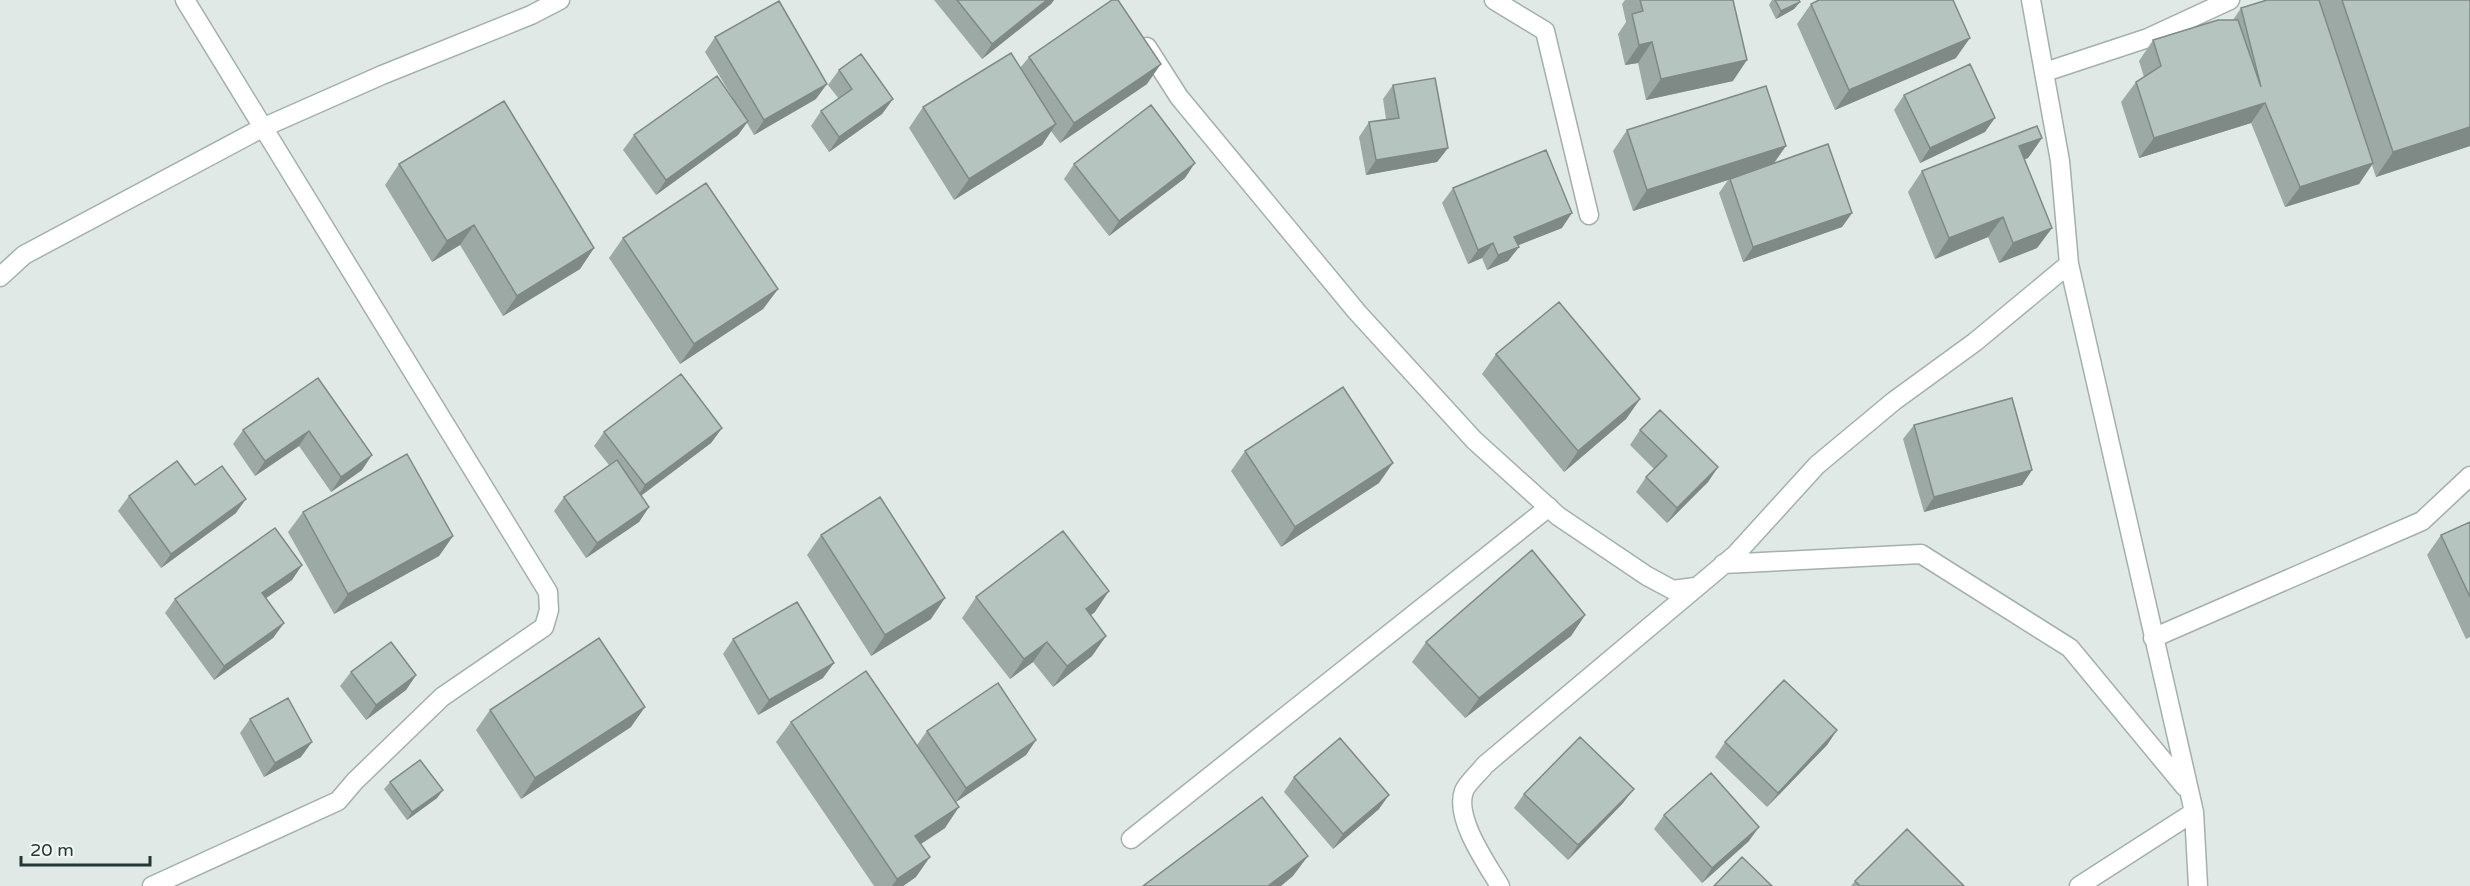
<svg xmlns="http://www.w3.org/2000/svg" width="2470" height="886" font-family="'Varela Round',sans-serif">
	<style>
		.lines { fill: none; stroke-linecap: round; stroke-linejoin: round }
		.minor-casing { stroke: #a4b0ad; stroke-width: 21 }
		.minor { stroke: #fff; stroke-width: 18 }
		.wall { fill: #9da9a4 }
		.shaded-wall { fill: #7f8986 }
		.building { fill: #b6c4bf; stroke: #7f8986; stroke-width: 1.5 }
	</style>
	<rect width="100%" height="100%" fill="#e0e9e6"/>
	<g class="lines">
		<defs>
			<path id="minor" d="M1494,0L1545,31L1589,215
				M2031,0L2060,161L2069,264L2194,812L2198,886
				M1147,47L1179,97L1357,312L1474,440L1558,516L1647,576L1673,590L1695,587
				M2045,72L2148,38L2230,0
				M0,277L24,255L262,128L382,75L531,15L560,0
				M1723,564L1921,554L2070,648L2185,787
				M2153,638L2422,521L2470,476
				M1131,839L1549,507
				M152,886L338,801L355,781L442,697L544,627L549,610L548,592L185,0
				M1500,886C1487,864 1454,818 1464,791C1467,783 1479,773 1485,765L1735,555L1817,465L1894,401L1975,342L2069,264
				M2079,886L2194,812"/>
		</defs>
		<use href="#minor" class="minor-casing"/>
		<use href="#minor" class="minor"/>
	</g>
	<path class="wall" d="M934,0H1054L1051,4L982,59Z
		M1625,0H1733V81L1646,100L1638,63L1625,65L1618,34L1626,22L1622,4Z
		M1772,0H1799L1800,2L1794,9L1776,19L1769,5Z
		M2267,0H2470V146L2376,177L2372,165L2359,184L2285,207L2251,123L2139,158L2121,102L2136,82L2144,77L2139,61L2153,40L2233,20L2241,8Z
		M1811,4L1956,58L1835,110L1797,24Z
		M715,37L816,99L754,135L747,123L738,135L656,195L623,150L634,135L734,100L705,52Z
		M1029,57L1147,84L1060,143L1051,131L1042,145L954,200L909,128L923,107L1020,68Z
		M839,70L893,99L882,114L829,152L811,126L821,111L839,99L828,85Z
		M1393,85L1448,148L1437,162L1366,175L1359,137L1369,122L1386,119L1383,99Z
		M1904,95L1985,132L1920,163L1894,110Z
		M1627,130L1774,163L1852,213L1842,227L1743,262L1719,193L1728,180L1633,211L1613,151Z
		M2042,138L2028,158L2024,159L2052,228L2037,248L1999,263L1988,237L1935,259L1908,192L1922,171Z
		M399,164L594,248L580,269L503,316L460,245L432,262L385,185Z
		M1074,164L1185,178L1109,236L1064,179Z
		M1453,188L1562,228L1518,245L1519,247L1508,261L1487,270L1482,258L1468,264L1442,203Z
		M623,238L778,289L763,309L680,364L609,258Z
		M1496,354L1640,399L1626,419L1564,472L1482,374Z
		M318,378L362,470L331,492L299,446L255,476L233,444L243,430Z
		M1914,425L2032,470L2022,485L1924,512L1903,439Z
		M722,428L711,443L641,496L649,507L639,522L586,558L554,511L564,497L609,465L594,446L604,432Z
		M1640,430L1718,467L1708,482L1667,523L1636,492L1646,477L1654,469L1630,445Z
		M1245,451L1379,483L1281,547L1231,471Z
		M195,485L236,513L161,568L118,511L129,496Z
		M303,512L453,536L439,556L334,614L288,532Z
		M2470,522V637L2466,639L2427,555L2441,535Z
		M821,535L931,619L871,656L807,555Z
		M302,565L292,580L266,598L284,623L273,638L214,680L165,613L175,599Z
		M976,597L1095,612L1090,615L1106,636L1092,656L1053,687L1033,662L1010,679L962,618Z
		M1585,615L1571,636L1465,718L1412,662L1426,642Z
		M733,639L823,678L758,715L723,654Z
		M351,672L416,675L406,690L366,720L340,686Z
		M490,710L631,727L521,799L476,730Z
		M250,719L301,757L264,777L240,733Z
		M791,722L917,745L927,731L1036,740L1026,755L956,802L945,828L921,844L916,877L903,886H874L776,742Z
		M1837,730L1827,745L1767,807L1715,757L1725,742Z
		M1294,777L1379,809L1333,849L1284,792Z
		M390,782L443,790L437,798L407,820L384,789Z
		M1524,794L1623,803L1568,860L1514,808Z
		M1664,815L1749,841L1702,883L1654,829Z
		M1855,881L1964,886H1851Z"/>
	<path class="shaded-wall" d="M1047,0H1054L1051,4L982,59L992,44Z
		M1800,2L1794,9L1776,19L1781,11Z
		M1970,38L1956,58L1835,110L1849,90Z
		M1652,42L1638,63L1625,65L1639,45Z
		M1747,60L1733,81L1646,100L1661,79Z
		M1161,64L1147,84L1060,143L1074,123Z
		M827,84L816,99L754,135L764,120Z
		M893,99L882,114L829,152L839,137Z
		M2265,103L2251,123L2139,158L2154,138Z
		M1995,118L1985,132L1920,163L1930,148Z
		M748,121L738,135L656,195L666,180Z
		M1056,124L1042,145L954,200L969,179Z
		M2470,127V146L2376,177L2393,152Z
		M2042,138L2028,158L2005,167L2019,146Z
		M1786,146L1772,166L1730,179L1728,180L1633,211L1647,190Z
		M1448,148L1437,162L1366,175L1376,160Z
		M1195,163L1185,178L1109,236L1119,221Z
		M2373,163L2359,184L2285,207L2300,187Z
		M1572,213L1562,228L1504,251L1514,237Z
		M1852,213L1842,227L1743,262L1753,247Z
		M2003,217L1988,237L1935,259L1949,238Z
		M474,225L460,245L432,262L447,241Z
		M2052,228L2037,248L1999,263L2013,243Z
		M1493,243L1482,258L1468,264L1478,250Z
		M1519,247L1508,261L1487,270L1498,255Z
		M594,248L580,269L503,316L517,296Z
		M778,289L763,309L680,364L694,344Z
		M1640,399L1626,419L1564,472L1578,451Z
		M722,428L711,443L635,500L645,485Z
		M309,431L299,446L255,476L265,461Z
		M372,455L362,470L331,492L341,477Z
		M1393,463L1379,483L1281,547L1295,527Z
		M1718,467L1708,482L1667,523L1677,508Z
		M2032,470L2022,485L1924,512L1934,497Z
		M246,499L236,513L161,568L171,554Z
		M649,507L639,522L586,558L597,543Z
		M453,536L439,556L334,614L348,594Z
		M302,565L292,580L252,608L262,593Z
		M1109,591L1095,612L1072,630L1086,609Z
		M945,598L931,619L871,656L885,635Z
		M1585,615L1571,636L1465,718L1479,698Z
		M284,623L273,638L214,680L224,666Z
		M1106,636L1092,656L1053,687L1067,666Z
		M1047,642L1033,662L1010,679L1024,659Z
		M834,663L823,678L758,715L769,700Z
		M416,675L406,690L366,720L376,705Z
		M645,707L631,727L521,799L535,778Z
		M1837,730L1827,745L1767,807L1778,793Z
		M1036,740L1026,755L956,802L966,788Z
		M312,742L301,757L264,777L275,763Z
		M1634,789L1623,803L1568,860L1578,845Z
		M443,790L437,798L407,820L412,812Z
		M1389,795L1379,809L1333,849L1343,834Z
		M959,807L945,828L901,857L915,836Z
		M1759,827L1749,841L1702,883L1712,868Z
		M1308,856L1293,876L1281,886H1268Z
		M930,857L916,877L903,886H892L897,879Z"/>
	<path class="building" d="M957,0H1047L992,44Z
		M1112,0H1118L1161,64L1074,123L1029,57Z
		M1640,0H1733L1747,60L1661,79L1652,42L1639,45L1632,14L1643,11Z
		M1775,0H1799L1800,2L1781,11Z
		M1819,0H1953L1970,38L1849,90L1811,4Z
		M2267,0H2319L2373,163L2300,187L2265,103L2154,138L2136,82L2161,66L2153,40L2218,20H2238L2261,87L2241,8Z
		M2342,0H2470V127L2393,152Z
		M779,1L827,84L764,120L715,37Z
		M1011,53L1056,124L969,179L923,107Z
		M861,54L893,99L839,137L821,111L852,89L839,70Z
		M1970,64L1995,118L1930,148L1904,95Z
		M717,76L748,121L666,180L634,135Z
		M1435,78L1448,148L1376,160L1369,122L1399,118L1393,85Z
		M1766,86L1786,146L1647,190L1627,130Z
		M504,101L594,248L517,296L474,225L447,241L399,164Z
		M1151,105L1195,163L1119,221L1074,164Z
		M2037,126L2042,138L2019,146L2052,228L2013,243L2003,217L1949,238L1922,171Z
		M1828,144L1852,213L1753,247L1730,179Z
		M1546,150L1572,213L1514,237L1519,247L1498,255L1493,243L1478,250L1453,188Z
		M706,183L778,289L694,344L623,238Z
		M1559,302L1640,399L1578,451L1496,354Z
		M681,374L722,428L645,485L604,432Z
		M318,378L372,455L341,477L309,431L265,461L243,430Z
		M1343,387L1393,463L1295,527L1245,451Z
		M2012,398L2032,470L1934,497L1914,425Z
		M1660,410L1718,467L1677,508L1646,477L1667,456L1640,430Z
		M407,454L453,536L348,594L303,512Z
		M617,460L649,507L597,543L564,497Z
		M177,461L195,485L222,466L246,499L171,554L129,496Z
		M880,497L945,598L885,635L821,535Z
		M2470,522V597L2441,535Z
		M275,528L302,565L262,593L284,623L224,666L175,599Z
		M1063,531L1109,591L1086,609L1106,636L1067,666L1047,642L1024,659L976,597Z
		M1532,550L1585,615L1479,698L1426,642Z
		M797,602L834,663L769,700L733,639Z
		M599,638L645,707L535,778L490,710Z
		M391,642L416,675L376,705L351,672Z
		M866,671L959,807L915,836L930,857L897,879L791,722Z
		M1784,680L1837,730L1778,793L1725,742Z
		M998,683L1036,740L966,788L927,731Z
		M288,698L312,742L275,763L250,719Z
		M1580,737L1634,789L1578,845L1524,794Z
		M1340,738L1389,795L1343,834L1294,777Z
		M420,760L443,790L412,812L390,782Z
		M1711,773L1759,827L1712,868L1664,815Z
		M1262,797L1308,856L1268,886H1143Z
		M1907,829L1964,886H1860L1855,881Z
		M1742,857L1772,886H1714Z"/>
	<path d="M21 856v9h129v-9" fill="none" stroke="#233834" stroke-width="3"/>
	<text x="30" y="856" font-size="18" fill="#233834" stroke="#f0f6f4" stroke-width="4.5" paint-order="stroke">20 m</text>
</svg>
